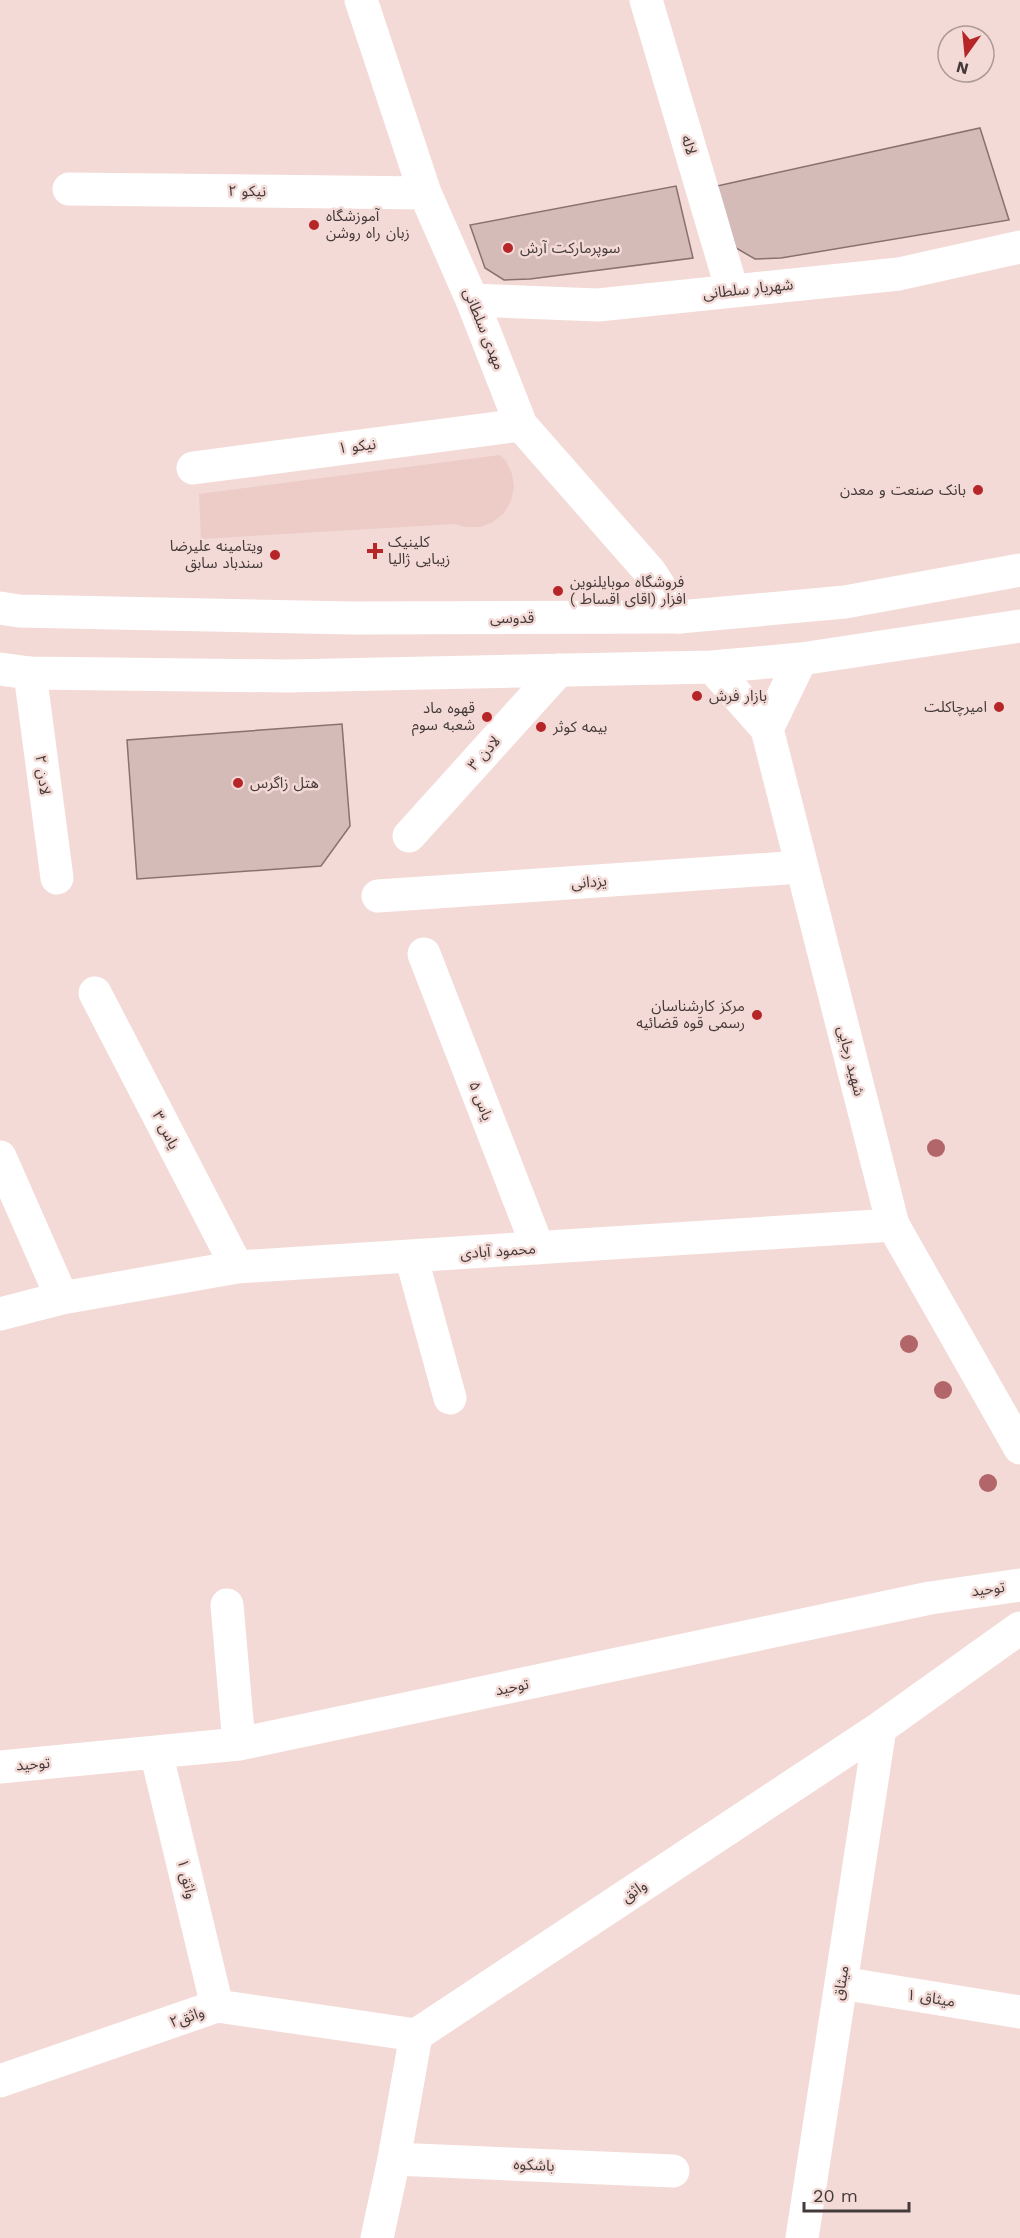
<svg xmlns="http://www.w3.org/2000/svg" width="1020" height="2238" font-family="'Work Sans','Noto Sans Arabic',sans-serif">
	<style>
		.built { fill: #edcbc7 }
		.building { fill: #d4bbb8; stroke: #88716e; stroke-width: 1.5 }
		.lines { fill: none; stroke-linecap: round; stroke-linejoin: round }
		.minor { stroke: #fff; stroke-width: 33 }
		.major { stroke: #fff; stroke-width: 33 }
		.tree { fill: #b26669 }
		.poi-dot { fill: #b62628; stroke: #f3dad6; stroke-width: 2 }
		.labels { text-anchor: middle; stroke-width: 5; stroke-linejoin: round; paint-order: stroke }
		.street-label { font-size: 15px; fill: #443a39; stroke: #f3dad6 }
		.poi-label { font-size: 15px; fill: #443a39; stroke: #f3dad6; text-anchor: start }
	</style>
	<rect width="100%" height="100%" fill="#f3dad6"/>
	<path class="built" d="M500,455L506,461L512,474L514,487L511,501L504,513L493,522L480,527H465L455,524L201,539L199,494Z"/>
	<path class="building" d="M980,128L1009,220L781,258L755,259L736,248L717,186Z
		M676,186L693,258L530,279L504,280L485,268L470,225Z
		M342,724L350,826L321,866L137,879L127,740Z"/>
	<g class="lines">
		<path class="minor" d="M361,0L425,193L472,300L521,425L650,572L679,617
			M646,0L732,290
			M69,189L425,193
			M472,300L598,305L899,274L1020,247
			M193,468L521,425
			M30,673L57,878
			M409,836L559,670
			M378,896L801,867
			M424,954L538,1248
			M95,993L237,1267
			M0,1157L62,1298
			M411,1256L450,1398
			M0,1314L62,1298L237,1267L893,1225
			M227,1605L239,1744
			M156,1752L217,2006
			M0,1767L239,1744L930,1598L1020,1585
			M841,1983L1020,2012
			M0,2081L217,2006L416,2035
			M394,2159L673,2171
			M377,2238L394,2159L416,2035L880,1728L1020,1628
			M802,2238L880,1728"/>
		<path class="major" d="M0,608L19,611L352,618L679,617L845,602L1020,570
			M712,667L767,729L893,1225L1020,1448
			M0,669L30,673L287,676L712,667L801,659L1020,626
			M767,729L801,659"/>
	</g>
	<g class="tree">
		<circle cx="936" cy="1148" r="9"/>
		<circle cx="909" cy="1344" r="9"/>
		<circle cx="943" cy="1390" r="9"/>
		<circle cx="988" cy="1483" r="9"/>
	</g>
	<g class="poi-dot">
		<circle cx="314" cy="225" r="6"/>
		<circle cx="508" cy="248" r="6"/>
		<circle cx="978" cy="490" r="6"/>
		<path d="M372 542h6v6h6v6h-6v6h-6v-6h-6v-6h6z"/>
		<circle cx="275" cy="555" r="6"/>
		<circle cx="558" cy="591" r="6"/>
		<circle cx="697" cy="696" r="6"/>
		<circle cx="999" cy="707" r="6"/>
		<circle cx="487" cy="717" r="6"/>
		<circle cx="541" cy="727" r="6"/>
		<circle cx="238" cy="783" r="6"/>
		<circle cx="757" cy="1015" r="6"/>
	</g>
	<g class="labels">
		<g class="street-label">
			<text transform="translate(689 145) rotate(73)" y="5">لاله</text>
			<text transform="translate(247 191) rotate(1)" y="5">نیکو ۲</text>
			<text transform="translate(748 289) rotate(-6)" y="5">شهریار سلطانی</text>
			<text transform="translate(484 329) rotate(68)" y="5">مهدی سلطانی</text>
			<text transform="translate(357 446) rotate(-7)" y="5">نیکو ۱</text>
			<text x="512" y="623">قدوسی</text>
			<text transform="translate(484 753) rotate(-48)" y="5">لادن ۳</text>
			<text transform="translate(43 775) rotate(83)" y="5">لادن ۲</text>
			<text transform="translate(589 882) rotate(-4)" y="5">یزدانی</text>
			<text transform="translate(851 1061) rotate(76)" y="5">شهید رجایی</text>
			<text transform="translate(481 1101) rotate(69)" y="5">یاس ۵</text>
			<text transform="translate(166 1130) rotate(63)" y="5">یاس ۳</text>
			<text transform="translate(498 1251) rotate(-4)" y="5">محمود آبادی</text>
			<text transform="translate(988 1589) rotate(-8)" y="5">توحید</text>
			<text transform="translate(512 1687) rotate(-12)" y="5">توحید</text>
			<text transform="translate(33 1764) rotate(-5)" y="5">توحید</text>
			<text transform="translate(187 1879) rotate(77)" y="5">واثق ۱</text>
			<text transform="translate(634 1891) rotate(-34)" y="5">واثق</text>
			<text transform="translate(841 1983) rotate(-81)" y="5">میثاق</text>
			<text transform="translate(931 1998) rotate(9)" y="5">میثاق ۱</text>
			<text transform="translate(187 2017) rotate(-19)" y="5">واثق۲</text>
			<text transform="translate(534 2165) rotate(3)" y="5">باشکوه</text>
		</g>
		<g class="poi-label">
			<text x="326" y="221">آموزشگاه<tspan x="326" dy="17">زبان راه روشن</tspan></text>
			<text x="520" y="253">سوپرمارکت آرش</text>
			<text x="966" y="495" text-anchor="end">بانک صنعت و معدن</text>
			<text x="388" y="547">کلینیک<tspan x="388" dy="17">زیبایی ژالیا</tspan></text>
			<text x="263" y="551" text-anchor="end">ویتامینه علیرضا<tspan x="263" dy="17">سندباد سابق</tspan></text>
			<text x="570" y="587">فروشگاه موبایلنوین<tspan x="570" dy="17">افزار (اقای اقساط )</tspan></text>
			<text x="709" y="701">بازار فرش</text>
			<text x="987" y="712" text-anchor="end">امیرچاکلت</text>
			<text x="475" y="713" text-anchor="end">قهوه ماد<tspan x="475" dy="17">شعبه سوم</tspan></text>
			<text x="553" y="732">بیمه کوثر</text>
			<text x="250" y="788">هتل زاگرس</text>
			<text x="745" y="1011" text-anchor="end">مرکز کارشناسان<tspan x="745" dy="17">رسمی قوه قضائیه</tspan></text>
		</g>
	</g>
	<g transform="translate(966 54) rotate(195)"><circle r="28" fill="#f3dad6" stroke="#ad9a97" stroke-width="1.5"/>
	<path d="M0-4.5L10 22L0 15L-10 22Z" fill="#b62628"/>
	<text y="-9" font-size="16" font-weight="bold" text-anchor="middle" fill="#443a39">N</text>
	</g>
	<path d="M804 2202v9h105v-9" fill="none" stroke="#443a39" stroke-width="3"/>
	<text x="813" y="2202" font-size="18" fill="#443a39" stroke="#f3dad6" stroke-width="4.5" paint-order="stroke">20 m</text>
</svg>
